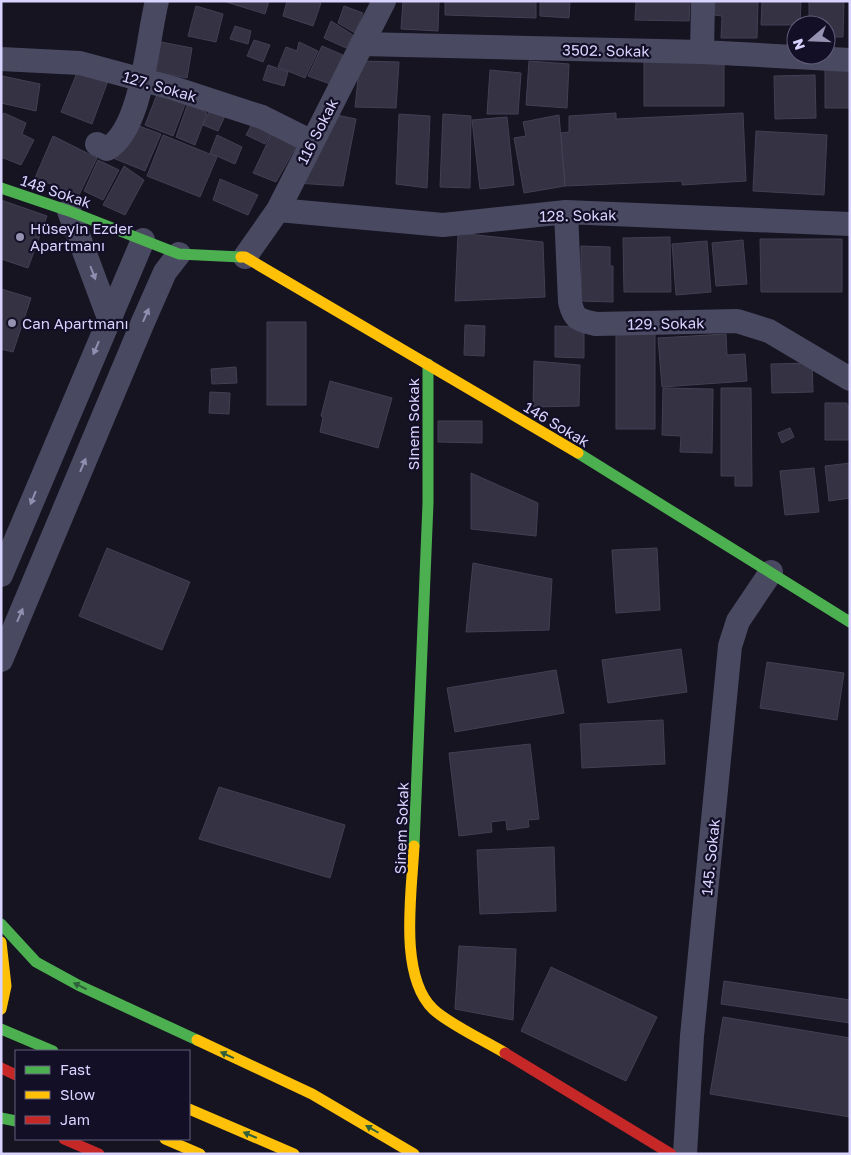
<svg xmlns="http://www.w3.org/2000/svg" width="851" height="1155" font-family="'Golos Text',sans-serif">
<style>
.building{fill:#343243;stroke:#433f54}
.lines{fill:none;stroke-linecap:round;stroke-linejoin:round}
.street{stroke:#4a4962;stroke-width:24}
.fast{stroke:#4caf50;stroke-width:11}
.slow{stroke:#ffc107;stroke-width:11}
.jam{stroke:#c62828;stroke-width:11}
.oneway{fill:#928eb0}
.oneway2{fill:#305f3b}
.poi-dot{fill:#9591b1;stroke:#130f26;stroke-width:2}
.labels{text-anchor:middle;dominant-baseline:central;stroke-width:4.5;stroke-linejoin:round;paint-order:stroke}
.street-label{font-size:15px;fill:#d9d4ff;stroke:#130f26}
.poi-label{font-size:15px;fill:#d9d4ff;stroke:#130f26;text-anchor:start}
</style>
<rect width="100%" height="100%" fill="#161421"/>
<!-- building -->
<path class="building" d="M223,1h46l-4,13z
M287,1l34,2 -8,23 -30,-10z
M403,1h36l-1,30 -37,-2z
M445,1h91v17l-91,-3z
M540,1h30l-1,17 -29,-2z
M636,1h54l-1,20 -54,-1z
M715,1h43l-1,37h-36l1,-22 -8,-1z
M762,1h39l-1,24h-39z
M809,1h35l-1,36h-17v-12h-17z
M196,6l27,8 -7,28 -28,-6z
M344,6l19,7 -8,20 -17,-10z
M331,21l22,14 -7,13 -22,-10z
M235,26l16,5 -3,13 -18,-5z
M254,40l16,5 -7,17 -16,-6z
M161,42l31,6 -5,30 -32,-6z
M299,42l19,9 -13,27 -27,-11 8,-20 11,4z
M322,46l21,9 -13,29 -22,-8z
M644,58h80v48h-80z
M360,61l39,1 -3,46 -41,-1z
M529,61l40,3 -2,44 -41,-3z
M825,63h25v45h-25z
M268,65l20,7 -4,14 -21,-6z
M79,68l30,10 -17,46 -31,-12z
M490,70l31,3 -3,41h-31z
M815,75l1,43 -41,1 -1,-43z
M2,76l38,8 -4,27 -35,-8z
M158,92l28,10 -13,34 -28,-11z
M188,103l19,10 -12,32 -19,-8z
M210,110l15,6 -7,15 -15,-6z
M4,113l22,10 -4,11 12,6 -13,25 -20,-8v-39z
M616,113v6l127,-6 3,68 -64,4v-4l-117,5 -4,-53 8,-1v-16z
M332,114l24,5 -13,67 -47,-3z
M399,114l31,2 -3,72 -31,-4z
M443,114l28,2 -1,72 -30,-1z
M559,115l6,71 -41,7 -10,-55 12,-2 -3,-14z
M507,117l7,68 -34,4 -8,-69z
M128,122l33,12 -16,37 -32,-13z
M252,124l19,9 -6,11 -19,-9z
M756,131l71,4 -3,60 -71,-4z
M272,133l25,12 -21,37 -23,-9z
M163,135l54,22 -17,40 -53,-21z
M217,135l25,12 -7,17 -25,-11z
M53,136l44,22 -18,37 -44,-17z
M98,160l21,10 -16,30 -19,-9z
M124,166l20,14 -19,35 -22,-10z
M220,179l38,16 -10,20 -35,-15z
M1,200l46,16 -19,52 -27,-9z
M458,233l85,9 2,55 -90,4z
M670,237l1,55h-47l-1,-54z
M760,239h82v53h-81z
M743,240l4,44 -31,2 -4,-43z
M707,241l4,51 -35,3 -4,-51z
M581,246l29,1v19h3v36l-32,-1z
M1,289l30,9 -18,54 -12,-3z
M267,322h39v83h-39z
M465,325l20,1 -1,30 -20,-1z
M555,326l29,1v31l-29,-1z
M616,334h39v95h-39z
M726,334l1,21 18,-1 2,27 -85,6 -4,-49z
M534,361l46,4 -1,41 -46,1z
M812,363l1,29 -41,1 -1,-29z
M236,367l1,16 -25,1 -1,-15z
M330,381l62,17 -14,50 -58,-16 3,-15 -2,-1z
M663,388l50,1 -1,64 -32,-1 1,-16 -19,-1z
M721,388h30l1,98h-17v-10h-14z
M210,392l20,1 -1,21 -20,-1z
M825,403h22v3h3v34h-25z
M438,421h44v22l-44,-1z
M790,428l4,9 -12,6 -4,-10z
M850,463v35l-21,3 -4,-35z
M814,468l5,44 -34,3 -5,-44z
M471,473l67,30 -2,33 -65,-7z
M107,548l83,34 -28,68 -83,-34z
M657,548l3,62 -44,3 -4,-63z
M473,563l79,16 -3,51 -83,2z
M681,649l6,43 -79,11 -6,-43z
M767,662l77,11 -7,47 -77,-12z
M556,670l8,43 -109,19 -8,-44z
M663,720l2,44 -83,4 -2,-44z
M530,744l9,75 -11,1 1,7 -22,3 -1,-10 -15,2 1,10 -33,4 -10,-83z
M219,787l126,38 -15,53 -131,-39z
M554,847l2,64 -76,3 -3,-64z
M459,946l57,3 -3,71 -58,-11z
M551,967l106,50 -31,64 -105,-50z
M724,981l126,19v23l-129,-19z
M723,1017l127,21v79l-140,-23z"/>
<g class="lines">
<!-- street -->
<path class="street" d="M362,44l340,8 148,8
M702,52l1,-51
M1,59l79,4 96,26 86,28 50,25
M97,144l10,5c36,-21 40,-110 50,-148
M278,210l165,15 123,-13 284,12
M69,211l40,107
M566,212l4,90c4,18 9,18 26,22l141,-3 32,10 81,48
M245,257l33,-47 106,-209
M1,575l142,-335
M1,660l142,-338 22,-50 14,-18
M685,1154l7,-118 38,-390 8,-25 33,-49"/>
<!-- fast -->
<path class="fast" d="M1,188l68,23 110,43 62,3
M578,453l272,169
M414,846l14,-343v-139
M1,924l35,38 42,23 119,55
M1,1029l52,22
M1,1118l15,3"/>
<!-- slow -->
<path class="slow" d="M241,257h4l333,196
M414,846c-2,45 -16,129 19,163 14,14 54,33 72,44
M1,942l5,44 -5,23
M197,1040l115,54 102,60
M189,1109l105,45
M165,1139l35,15"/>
<!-- jam -->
<path class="jam" d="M505,1053l166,101
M1,1068l15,7
M64,1139l35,15"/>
</g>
<!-- one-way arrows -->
<defs><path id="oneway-solid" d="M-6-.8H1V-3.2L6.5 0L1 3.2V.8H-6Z" transform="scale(1.25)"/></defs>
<g class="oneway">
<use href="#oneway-solid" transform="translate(93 273) rotate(69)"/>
<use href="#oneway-solid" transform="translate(146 315) rotate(-66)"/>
<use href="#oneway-solid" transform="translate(96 348) rotate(113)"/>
<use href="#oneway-solid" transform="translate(83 465) rotate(-67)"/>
<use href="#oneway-solid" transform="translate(33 498) rotate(112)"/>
<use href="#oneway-solid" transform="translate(20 615) rotate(-67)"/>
</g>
<g class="oneway2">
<use href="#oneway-solid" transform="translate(80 986) rotate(-154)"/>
<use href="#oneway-solid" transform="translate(227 1055) rotate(-155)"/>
<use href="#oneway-solid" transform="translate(372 1129) rotate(-150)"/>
<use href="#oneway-solid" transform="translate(250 1135) rotate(-157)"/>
</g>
<!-- markers -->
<g class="poi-dot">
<circle cx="20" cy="237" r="5"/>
<circle cx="12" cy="323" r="5"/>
</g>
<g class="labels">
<!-- street labels -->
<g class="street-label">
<text transform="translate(606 50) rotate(1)">3502. Sokak</text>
<text transform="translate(160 86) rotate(16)">127. Sokak</text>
<text transform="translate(317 131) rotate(-63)">116 Sokak</text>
<text transform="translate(56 191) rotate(19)">148 Sokak</text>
<text transform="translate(578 215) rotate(-1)">128. Sokak</text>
<text transform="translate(666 323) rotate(-1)">129. Sokak</text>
<text transform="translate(413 424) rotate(-90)">Sinem Sokak</text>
<text transform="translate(557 424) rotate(31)">146 Sokak</text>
<text transform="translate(401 828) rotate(-88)">Sinem Sokak</text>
<text transform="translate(710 857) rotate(-84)">145. Sokak</text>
</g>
<!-- poi labels -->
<g class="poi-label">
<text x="30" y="228">Hüseyin Ezder<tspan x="30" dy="17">Apartmanı</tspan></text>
<text x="22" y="323">Can Apartmanı</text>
</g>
</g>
<!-- border -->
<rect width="851" height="1155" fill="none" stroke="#d9d4ff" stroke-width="5"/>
<!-- legend -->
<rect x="15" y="1050" width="175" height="90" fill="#130f26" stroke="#625e7d"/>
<rect x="25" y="1066" width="25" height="8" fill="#4caf50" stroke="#625e7d"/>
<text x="60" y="1075" font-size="15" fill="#d9d4ff">Fast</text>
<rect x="25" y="1091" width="25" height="8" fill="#ffc107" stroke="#625e7d"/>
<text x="60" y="1100" font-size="15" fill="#d9d4ff">Slow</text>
<rect x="25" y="1116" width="25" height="8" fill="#c62828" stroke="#625e7d"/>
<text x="60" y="1125" font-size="15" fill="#d9d4ff">Jam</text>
<!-- north arrow -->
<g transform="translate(811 40) rotate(251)"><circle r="24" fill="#130f26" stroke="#625e7d"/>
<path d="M0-4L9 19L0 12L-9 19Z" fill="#9591b1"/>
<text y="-8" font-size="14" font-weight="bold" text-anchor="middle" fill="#d9d4ff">N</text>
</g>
</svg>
